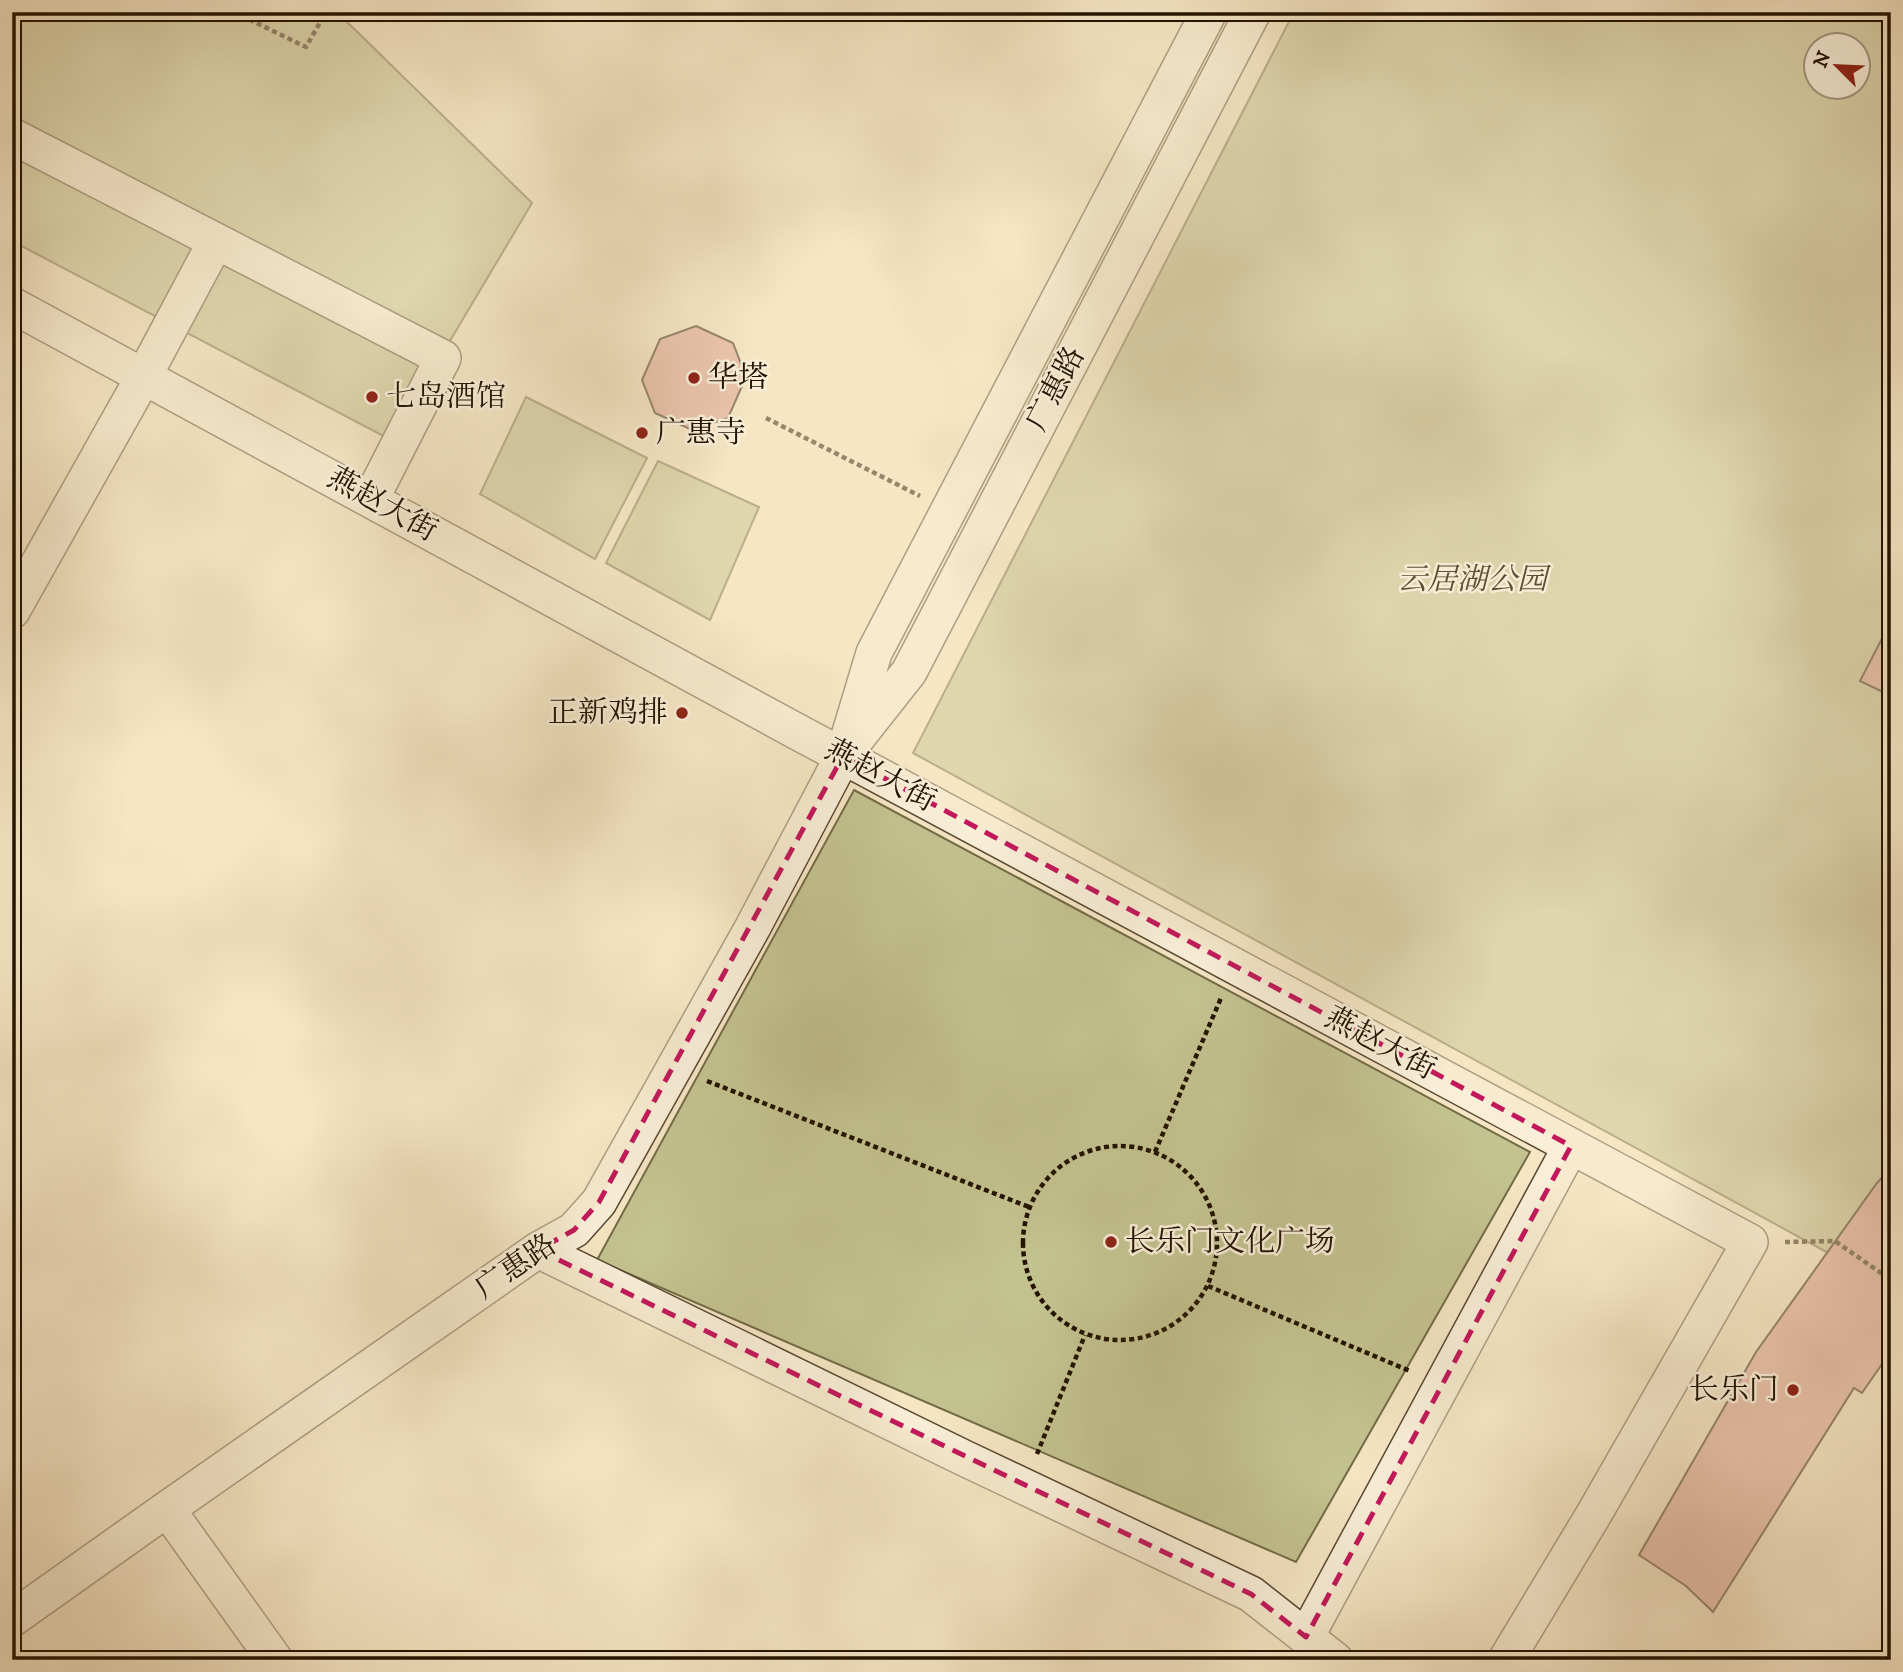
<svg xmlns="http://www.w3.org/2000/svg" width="1903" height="1672" font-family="'IM FELL DW Pica','Noto Serif SC',serif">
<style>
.green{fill:#c3c390;stroke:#736b48;stroke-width:2;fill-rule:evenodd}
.building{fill:#de9e91;stroke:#231300;stroke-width:2}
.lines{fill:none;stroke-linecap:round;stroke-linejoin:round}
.minor-casing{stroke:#584831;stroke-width:38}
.path{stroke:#231300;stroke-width:4.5;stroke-dasharray:5 3.5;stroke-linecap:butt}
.minor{stroke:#f9efd9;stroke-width:35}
.marked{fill:none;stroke:#c2185b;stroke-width:5;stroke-dasharray:14 9;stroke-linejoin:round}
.poi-dot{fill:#8f2418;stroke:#f9efd9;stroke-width:2.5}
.labels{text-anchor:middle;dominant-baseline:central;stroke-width:5;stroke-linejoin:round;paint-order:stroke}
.poi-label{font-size:30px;fill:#231300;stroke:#f9efd9;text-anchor:start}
.street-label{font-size:30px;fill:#231300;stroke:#f9efd9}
.park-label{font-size:30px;font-style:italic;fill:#5b5132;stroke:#f9efd9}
</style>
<rect width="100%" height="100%" fill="#f6e6c4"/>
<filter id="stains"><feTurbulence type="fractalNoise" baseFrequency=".00286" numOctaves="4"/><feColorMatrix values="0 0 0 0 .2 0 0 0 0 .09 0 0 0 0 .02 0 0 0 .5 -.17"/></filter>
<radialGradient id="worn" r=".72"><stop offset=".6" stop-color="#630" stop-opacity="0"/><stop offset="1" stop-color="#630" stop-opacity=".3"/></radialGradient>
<!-- green -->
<path class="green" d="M12,12h325l195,191 -141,237 -379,-199z
M1294,12h597v1186l-50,62 -928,-507zM1815,46h42v42h-42z
M526,397l121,61 -52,101 -115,-65z
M658,461l101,46 -49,113 -104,-57z
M854,790l676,362 -234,410 -699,-302z"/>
<!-- building -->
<path class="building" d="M696,326l37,17 13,34 -18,41 -36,12 -37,-17 -13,-33 18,-41z
M1890,623h1v73l-31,-15z
M1891,1168v183l-29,42 -8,-5 -141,224 -27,-26 -47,-31 117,-203 121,-169z
M1642,1651l7,9h-13z"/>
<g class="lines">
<!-- minor casing -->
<g class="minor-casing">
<path id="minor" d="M12,136l431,222 -72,141
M12,305l782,425 956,512 -156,272 -88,146
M12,611l132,-235 72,-135
M856,739l53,-67 344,-660
M538,1250l426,208 287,136 84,66
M167,1509l108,151
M12,1619l155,-110 371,-259 36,-20 25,-28 154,-275 90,-171 31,-103 335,-641
M1306,1637l265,-491"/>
</g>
<!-- path -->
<path class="path" d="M234,12l72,35 20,-35
M766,418l154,78
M707,1081l322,126
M1023 1243a97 97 0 1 1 194 0a97 97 0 1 1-194 0Z
M1155,1152l66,-154
M1785,1242l50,-1 56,39
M1208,1286l202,85
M1037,1454l48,-119"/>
<!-- minor -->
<use href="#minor" class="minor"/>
</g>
<!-- marked area -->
<path d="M0 0H1903V1672H0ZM843,756l728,390 -265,491 -55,-43 -713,-344 36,-20 25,-28z" fill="#f6e6c4" fill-opacity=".55" fill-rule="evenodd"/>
<path class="marked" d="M843,756l728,390 -265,491 -55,-43 -713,-344 36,-20 25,-28z"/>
<!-- markers -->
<g class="poi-dot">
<circle cx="694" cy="378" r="7"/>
<circle cx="372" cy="397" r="7"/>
<circle cx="642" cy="433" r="7"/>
<circle cx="682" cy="713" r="7"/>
<circle cx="1111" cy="1242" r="7"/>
<circle cx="1793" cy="1390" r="7"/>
</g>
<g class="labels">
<!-- poi labels -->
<g class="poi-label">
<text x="708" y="378">华塔</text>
<text x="386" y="397">七岛酒馆</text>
<text x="656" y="433">广惠寺</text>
<text x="668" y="713" text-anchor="end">正新鸡排</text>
<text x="1125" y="1242">长乐门文化广场</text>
<text x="1779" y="1390" text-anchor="end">长乐门</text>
</g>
<!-- street labels -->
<g class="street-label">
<text transform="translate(1056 389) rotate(-62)">广惠路</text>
<text transform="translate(382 505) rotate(29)">燕赵大街</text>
<text transform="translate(880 776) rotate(28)">燕赵大街</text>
<text transform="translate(1380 1044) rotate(28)">燕赵大街</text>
<text transform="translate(516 1267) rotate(-34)">广惠路</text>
</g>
<!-- park labels -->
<g class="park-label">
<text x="1472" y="580">云居湖公园</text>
</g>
</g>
<!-- margin -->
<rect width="1903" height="1672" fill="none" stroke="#f6e6c4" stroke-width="42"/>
<rect x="14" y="14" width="1875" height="1644" fill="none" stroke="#231300" stroke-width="3.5"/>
<rect x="21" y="21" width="1861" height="1630" fill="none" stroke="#231300" stroke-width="2"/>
<!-- north arrow -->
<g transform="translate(1837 66) rotate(294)"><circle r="33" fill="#f9efd9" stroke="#a39782" stroke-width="2"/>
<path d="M0-5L12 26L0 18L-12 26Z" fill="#8f2418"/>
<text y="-10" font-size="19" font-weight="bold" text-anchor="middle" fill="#231300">N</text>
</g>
<rect width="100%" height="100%" filter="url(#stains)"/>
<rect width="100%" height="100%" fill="url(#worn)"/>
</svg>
